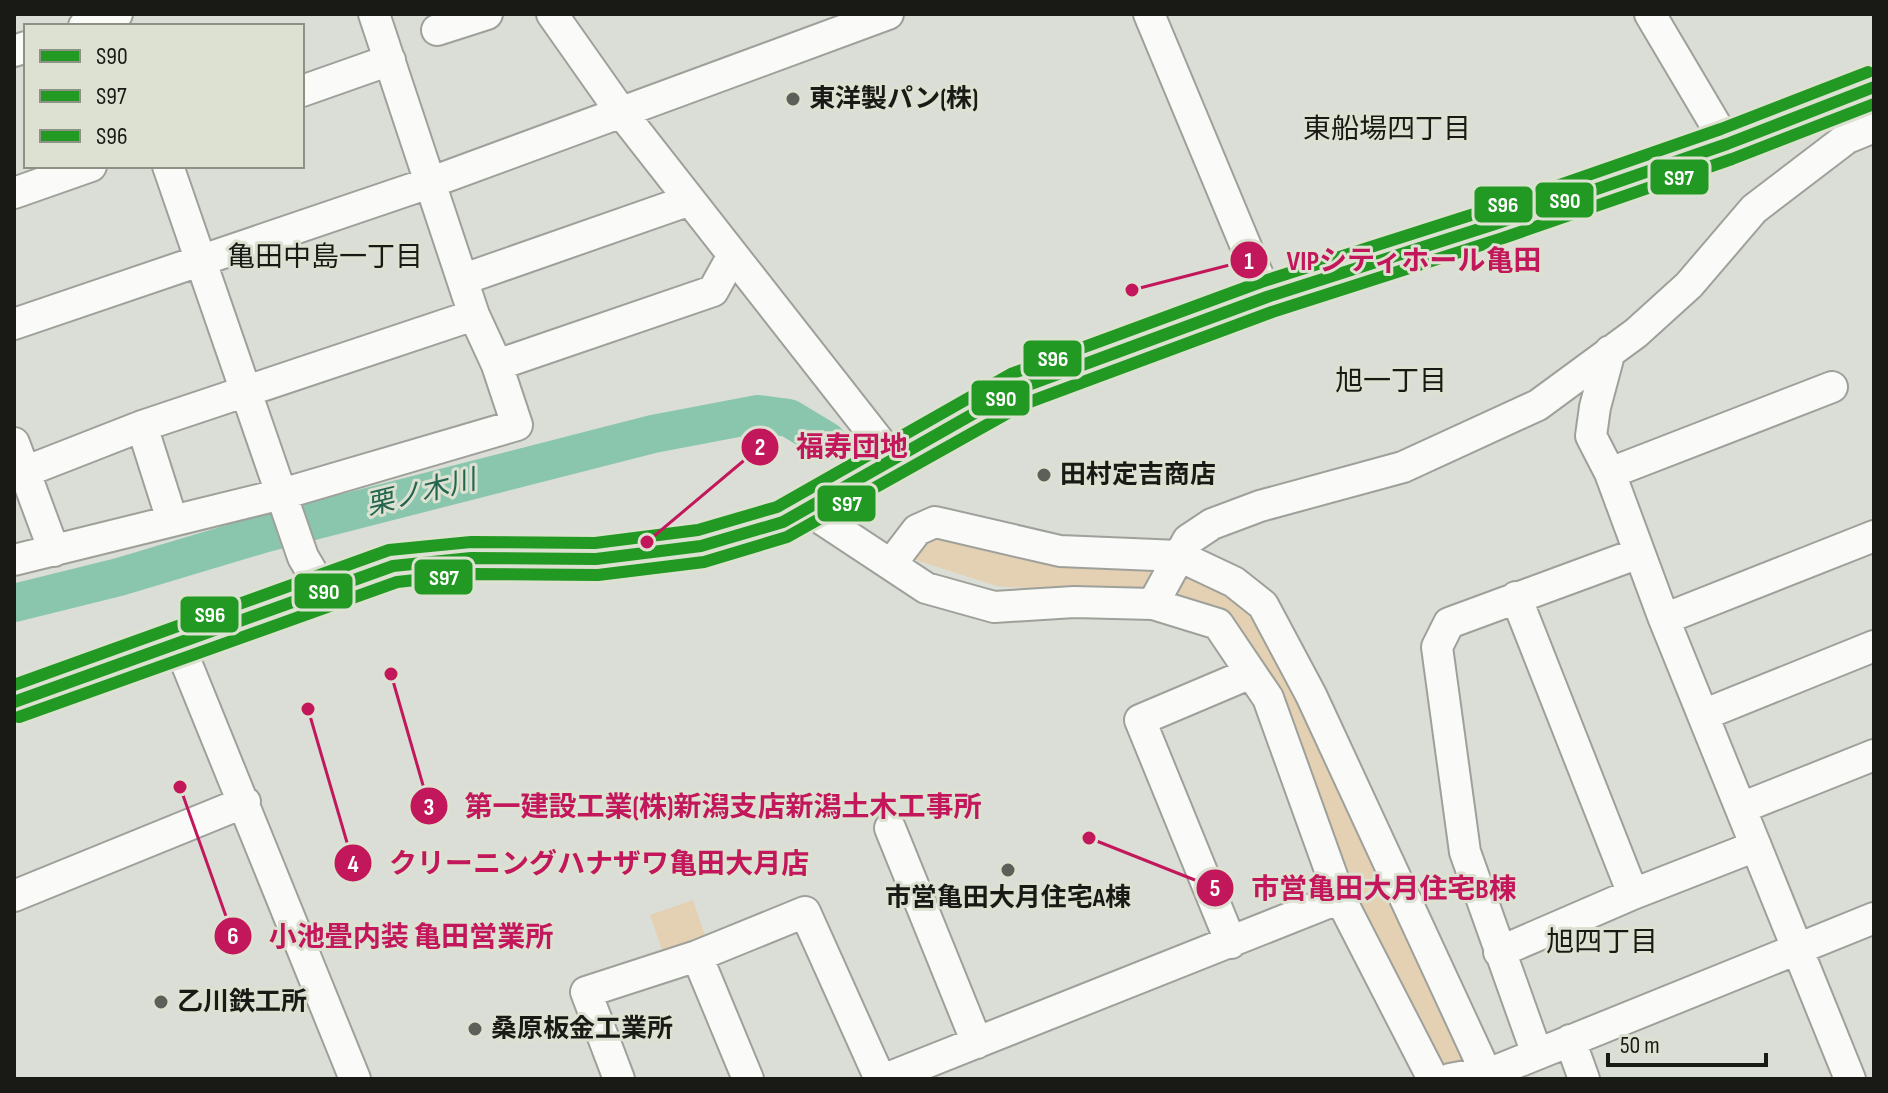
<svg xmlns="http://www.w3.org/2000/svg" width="1888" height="1093" font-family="'Sofia Sans Condensed','Noto Sans JP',sans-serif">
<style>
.green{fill:#e4d0b2}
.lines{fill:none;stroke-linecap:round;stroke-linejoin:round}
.river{stroke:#89c6ad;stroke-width:38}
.minor-casing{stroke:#9ea09a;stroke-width:34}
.major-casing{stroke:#8b9a89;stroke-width:44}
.minor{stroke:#fafaf9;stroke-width:30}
.major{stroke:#d9e2d9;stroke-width:40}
.bus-1-casing{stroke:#dce1d2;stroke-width:18}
.bus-2-casing{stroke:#dce1d2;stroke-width:18}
.bus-3-casing{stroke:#dce1d2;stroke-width:18}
.bus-1{stroke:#292;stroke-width:12}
.bus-2{stroke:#292;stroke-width:12}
.bus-3{stroke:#292;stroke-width:12}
.poi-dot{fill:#5d5f59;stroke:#dce1d2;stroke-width:3}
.labels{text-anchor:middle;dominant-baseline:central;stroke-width:6;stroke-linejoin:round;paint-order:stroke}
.poi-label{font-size:26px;font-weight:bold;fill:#191a15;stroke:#dce1d2;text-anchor:start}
.neighbourhood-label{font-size:28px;fill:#191a15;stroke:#dce1d2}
.water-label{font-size:28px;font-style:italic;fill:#24654f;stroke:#dce1d2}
.leader{fill:none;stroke:#c2185b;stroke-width:3}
.callout-dot{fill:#c2185b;stroke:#dce1d2;stroke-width:3}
.mark-label{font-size:24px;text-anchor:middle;font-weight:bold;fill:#fff}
.callout-label{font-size:28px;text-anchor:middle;font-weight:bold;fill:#c2185b;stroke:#dce1d2;stroke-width:6;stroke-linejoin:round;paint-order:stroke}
.line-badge{stroke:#dce1d2;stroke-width:3}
.badge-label{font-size:22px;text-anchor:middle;font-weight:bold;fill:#fff}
</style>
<rect width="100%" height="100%" fill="#dbded6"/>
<!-- green -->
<path class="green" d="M942,529l246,39 72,41 200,448 19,22h-63l-195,-462 -80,-21 -144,-10 -88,-28 11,-21z
M693,900l14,42 -43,14 -14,-41z"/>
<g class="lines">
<!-- river -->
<path class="river" d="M14,603l105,-26 147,-44 387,-99 105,-20 31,4 38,23"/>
<!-- minor casing -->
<g class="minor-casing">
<path id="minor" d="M552,14l69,98 272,347
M1149,14l118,283
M1650,14l77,130
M84,26l33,-12
M437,30l50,-16
M14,51l12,-4
M302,91l88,-31
M168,166l135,391 19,32
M14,193l77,-27
M464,279l226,-79
M14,324l415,-141 459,-169
M1610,351l-15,56 -4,29 19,37 54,146 186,460
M497,365l216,-74 20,-36
M142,426l30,94
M14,443l40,108
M1610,473l222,-86
M14,476l128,-50 332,-111
M808,510l118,78 68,19 80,-5 79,2 65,20 50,74 72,200 93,181
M14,560l268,-66 235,-69 -20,-60 -23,-50 -100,-301
M891,564l26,-34 18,-8 125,29 119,5 55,26 29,23 48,90 175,378
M1516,597l117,297
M1153,604l35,-64 24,-16 48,-18 143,-39 135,-62 98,-72 53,-48 65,-76 93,-71 27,-11
M1664,619l210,-83
M179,645l176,434
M1703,715l171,-69
M1741,808l133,-53
M890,828l87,215
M14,896l231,-94
M1231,943l-91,-223 111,-47
M1499,952l134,-58 123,-48
M697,956l51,123
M1570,1040l14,39
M1537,1054l-72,-202 -28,-205 12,-24 190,-70
M619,1079l-33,-87 111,-36 108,-44 75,167
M885,1079l455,-181
M1450,1079l48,-9 376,-152"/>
</g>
<!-- major casing -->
<g class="major-casing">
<path id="major" d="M14,702l379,-136 78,-8 125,1 105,-13 82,-24 234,-133 250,-92 231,-74 229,-79 147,-57"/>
</g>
<!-- minor -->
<use href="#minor" class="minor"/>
<!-- major -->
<use href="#major" class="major"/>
<!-- bus-1 casing -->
<g class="bus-1-casing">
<path id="bus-1" d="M14,702l379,-136 78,-8 125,1 105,-13 82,-24 234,-133 250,-92 231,-74 229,-79 147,-57"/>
</g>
<!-- bus-2 casing -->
<g class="bus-2-casing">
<path id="bus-2" d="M19,717l378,-135 75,-8 126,1 106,-13 83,-25 237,-133 248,-92 231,-74 229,-79 142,-55"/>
</g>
<!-- bus-3 casing -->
<g class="bus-3-casing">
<path id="bus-3" d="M14,685l375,-135 82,-8 124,1 103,-13 79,-23 234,-133 250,-92 232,-74 228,-79 147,-57"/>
</g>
<!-- bus-1 -->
<use href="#bus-1" class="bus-1"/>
<!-- bus-2 -->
<use href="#bus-2" class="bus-2"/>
<!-- bus-3 -->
<use href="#bus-3" class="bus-3"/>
</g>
<!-- markers -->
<g class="poi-dot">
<circle cx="793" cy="99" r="8"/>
<circle cx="1044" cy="475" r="8"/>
<circle cx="1008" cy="870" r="8"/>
<circle cx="161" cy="1002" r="8"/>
<circle cx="475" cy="1029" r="8"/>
</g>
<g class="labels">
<!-- poi labels -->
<g class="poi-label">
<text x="809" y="99">東洋製パン(株)</text>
<text x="1060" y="475">田村定吉商店</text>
<text x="1008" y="898" text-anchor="middle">市営亀田大月住宅A棟</text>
<text x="177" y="1002">乙川鉄工所</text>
<text x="491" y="1029">桑原板金工業所</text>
</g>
<!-- neighbourhood labels -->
<g class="neighbourhood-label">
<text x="1387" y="129">東船場四丁目</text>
<text x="325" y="257">亀田中島一丁目</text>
<text x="1391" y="381">旭一丁目</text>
<text x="1602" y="942">旭四丁目</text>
</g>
<!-- water labels -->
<g class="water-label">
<text transform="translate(421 493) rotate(-14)">栗ノ木川</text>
</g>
</g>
<!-- callouts -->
<path class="leader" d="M1132 290L1249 260M647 542L760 447M391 674L429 806M308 709L353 863M1089 838L1215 888M180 787L233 936"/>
<g class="callout-dot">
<circle cx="1132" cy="290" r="8"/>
<circle cx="647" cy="542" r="8"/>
<circle cx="391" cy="674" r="8"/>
<circle cx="308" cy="709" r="8"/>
<circle cx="1089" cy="838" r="8"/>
<circle cx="180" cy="787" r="8"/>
<circle cx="1249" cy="260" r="20"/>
<circle cx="760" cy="447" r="20"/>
<circle cx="429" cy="806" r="20"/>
<circle cx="353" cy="863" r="20"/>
<circle cx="1215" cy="888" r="20"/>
<circle cx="233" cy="936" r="20"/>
</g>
<g class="mark-label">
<text x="1249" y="269">1</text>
<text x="760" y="455">2</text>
<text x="429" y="815">3</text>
<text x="353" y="872">4</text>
<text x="1215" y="896">5</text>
<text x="233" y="944">6</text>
</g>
<g class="callout-label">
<text x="1414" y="270">VIPシティホール亀田</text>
<text x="852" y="456">福寿団地</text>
<text x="723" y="816">第一建設工業(株)新潟支店新潟土木工事所</text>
<text x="599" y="873">クリーニングハナザワ亀田大月店</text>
<text x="1384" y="898">市営亀田大月住宅B棟</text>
<text x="411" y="946">小池畳内装 亀田営業所</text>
</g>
<g class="line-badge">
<rect x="1649" y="158" width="61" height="38" rx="8" fill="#292"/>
<rect x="1534" y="181" width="61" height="38" rx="8" fill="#292"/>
<rect x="1473" y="185" width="61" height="39" rx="8" fill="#292"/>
<rect x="1022" y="339" width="61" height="39" rx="8" fill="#292"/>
<rect x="970" y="379" width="61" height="38" rx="8" fill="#292"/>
<rect x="816" y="484" width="61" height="39" rx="8" fill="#292"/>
<rect x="413" y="558" width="61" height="38" rx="8" fill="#292"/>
<rect x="293" y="572" width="61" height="38" rx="8" fill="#292"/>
<rect x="179" y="595" width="61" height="39" rx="8" fill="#292"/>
</g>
<g class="badge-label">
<text x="1679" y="185">S97</text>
<text x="1565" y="208">S90</text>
<text x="1503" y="212">S96</text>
<text x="1053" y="366">S96</text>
<text x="1001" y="406">S90</text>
<text x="847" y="511">S97</text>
<text x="444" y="585">S97</text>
<text x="324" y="599">S90</text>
<text x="210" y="622">S96</text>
</g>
<!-- border -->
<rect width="1888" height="1093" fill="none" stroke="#191a15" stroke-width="32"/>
<!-- legend -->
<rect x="24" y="24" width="280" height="144" fill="#dce1d2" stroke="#8e9186" stroke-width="2"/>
<rect x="40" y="50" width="40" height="12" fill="#229922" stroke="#8e9186" stroke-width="2"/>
<text x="96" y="64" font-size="24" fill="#191a15">S90</text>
<rect x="40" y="90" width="40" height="12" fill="#229922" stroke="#8e9186" stroke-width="2"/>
<text x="96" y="104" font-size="24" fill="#191a15">S97</text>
<rect x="40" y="130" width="40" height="12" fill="#229922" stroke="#8e9186" stroke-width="2"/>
<text x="96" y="144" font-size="24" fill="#191a15">S96</text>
<!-- scale -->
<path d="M1608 1053v12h158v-12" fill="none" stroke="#191a15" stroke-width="4"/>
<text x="1620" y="1053" font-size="24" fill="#191a15" stroke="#dce1d2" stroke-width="6" paint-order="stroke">50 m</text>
</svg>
